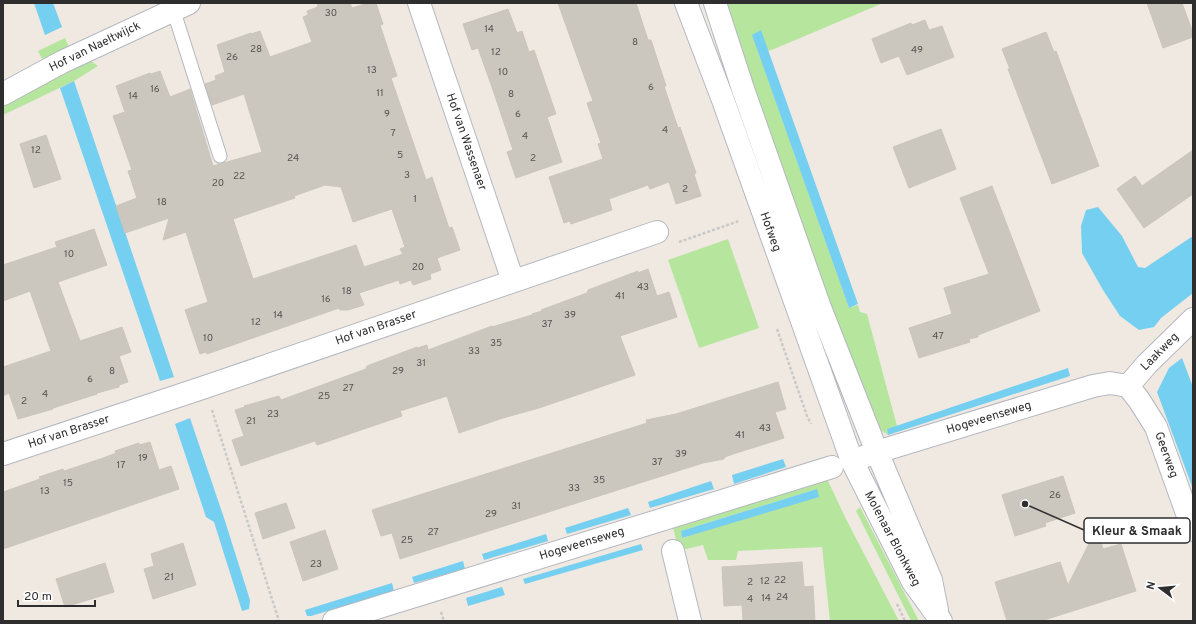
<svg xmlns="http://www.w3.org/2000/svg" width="1196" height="624" font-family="Overpass,sans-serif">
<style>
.green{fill:#b6e59e;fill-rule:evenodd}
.water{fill:#75cff0}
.building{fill:#cbc7bf;stroke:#cbc5ba;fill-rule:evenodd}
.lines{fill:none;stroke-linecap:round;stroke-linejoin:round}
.service-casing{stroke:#b4b7c1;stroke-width:15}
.minor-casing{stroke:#b4b7c1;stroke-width:24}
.secondary-casing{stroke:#b4b7c1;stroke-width:24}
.path{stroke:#c9c9c9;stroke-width:2.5;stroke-dasharray:3 2;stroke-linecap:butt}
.service{stroke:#fff;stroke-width:13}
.minor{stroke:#fff;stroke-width:22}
.secondary{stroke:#fff;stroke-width:22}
.labels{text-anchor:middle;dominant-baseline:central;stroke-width:4;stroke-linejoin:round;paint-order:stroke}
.number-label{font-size:10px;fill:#555452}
.street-label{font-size:12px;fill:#2e2e2e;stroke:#fff}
.leader{fill:none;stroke:#2e2e2e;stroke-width:1.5}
.callout-dot{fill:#2e2e2e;stroke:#fff;stroke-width:1.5}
.callout{fill:#fff;stroke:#2e2e2e;stroke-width:1.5}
.callout-label{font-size:13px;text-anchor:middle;font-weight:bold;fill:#2e2e2e}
</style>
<rect width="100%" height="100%" fill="#efe9e1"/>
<!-- green -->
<path class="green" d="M721,3h162l-109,46 -20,6 5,-1 90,254 9,-3 2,7 7,2 30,112 -10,3 1,6 -10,-7 -42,-105z
M65,38l4,9 -27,12 -4,-8z
M91,61l7,5 -24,15 -71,34v-11z
M728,239l31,89 -60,20 -31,-88z
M819,478l9,3 18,38 53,102h-69l-8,-74 -84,4 -2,9h-28l-5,-15 -21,5 -4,-3 -6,-23zM817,489l-134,49h-1l-1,-7z
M860,507l59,114h-8l-55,-110z"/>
<!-- water -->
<path class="water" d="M34,3h19l9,24 -17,8z
M761,30l97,274 -9,4 -97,-273z
M74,81l100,296 -14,4 -100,-293z
M1098,207l24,29 16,31 7,1 48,-32v57l-32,25 -7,9 -15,3 -19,-14 -17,-26 -21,-37 -1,-27 5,-16z
M1182,358l11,29v102l-36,-97 12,-24z
M1068,368l2,8 -182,59 -1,-6z
M190,418l35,103 25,79 -1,9 -7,2 -28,-89 -8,-5 -31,-93z
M783,459l3,8 -52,17 -2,-9z
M711,481l3,8 -64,19 -2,-6z
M817,489l2,8 -137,41 -1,-7z
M628,508l3,7 -64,19 -2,-6z
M546,534l2,7 -64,19 -2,-6z
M641,544l2,6 -118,34 -2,-5z
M463,561l2,8 -51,14 -2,-6z
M392,583l2,8 -83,25h-4l-2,-6z
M502,587l3,8 -37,11 -2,-8z"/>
<!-- building -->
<path class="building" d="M317,3h33l2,5 16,-5h8l7,21 -3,1 17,51 -6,2 35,102 6,-3 17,51 3,-1 8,23 -23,8 4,12 -11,4 1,5 -18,6 -2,-5 -11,4 -1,-4 -40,13 5,12 -16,5h-8l-1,-2 -132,46 -1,-2 -6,2 -15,-44 23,-8 -22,-70 -23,8 6,-22 -44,15 -9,-27 21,-8 -9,-27 4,-1 -19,-54 12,-4 -9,-26 34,-13 1,1 9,-3 10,26 20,-8 23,77 49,-14 -18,-58 -32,11 -7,-21 11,-4 -1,-4 10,-4 -8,-27 34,-12v1l9,-3 10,26 42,-15 -9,-25 5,-2 -1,-4 11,-4zM325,185l16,2 12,35 39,-13 13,38 -5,2 3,5 -39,13 -8,-22 -103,34 -20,-60 62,-21 -1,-2z
M558,3h78l12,37h3l15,46h-2l14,42 2,-1 16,46 -2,1 7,22 -25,8 -7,-22 -19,7 -2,-4 -39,14 3,11 -41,14 -1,-3 -6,2 -15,-46 54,-18 -5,-15 3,-1 -14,-40 6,-2z
M1147,3h35l11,30v4l-30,11z
M508,9l9,24 5,-2 7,21 5,-2 22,64 -9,3 15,45 -46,16 -9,-26 6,-2 -20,-60 -15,-42 -6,2 -9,-26z
M925,20l4,10 13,-4 12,31 -47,18 -8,-19 -18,7 -9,-24 39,-16 1,2z
M1046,32l8,20 2,-1 43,115 -47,18 -44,-115h2l-8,-20z
M941,129l15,40 -47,19 -16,-41z
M46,135l15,44 -27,9 -14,-44z
M1193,150v44l-49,34 -27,-39 18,-13 7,10z
M992,186l48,125 -62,24v2l-9,2 1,3 -51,16 -10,-30 43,-14 -8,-26 45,-14 -29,-76z
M94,229l13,36 -49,17 22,59 42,-14 9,25 -12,4 9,26 -9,3v2l-22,6v1l-44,14v1l-35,10 -9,-26 -6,3v-29l48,-16 -21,-60 -27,10v-36l54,-18 -2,-5z
M648,269l9,27 12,-4 8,25 -57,19 15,39 -96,33 -36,10 -44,15 -12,-37 -47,15 2,5 -85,29 -2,-4 -74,25 -9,-26 12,-4 -9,-26 10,-3 -1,-1 35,-10 2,4 85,-31 1,-3 50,-19v1l10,-3 1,5 64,-24v1l40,-12v-1l10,-3 -1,-1 46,-17 1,-3 50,-19v2z
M778,382l8,27 -11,3 9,26 -3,1 -48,15 -8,3 -1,2 -21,4 -303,96 -8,-26 -11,3 -9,-26 275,-87 -1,-3 30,-6z
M150,442l9,28 12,-4 8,23 -176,60v-57l37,-13 -1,-2 24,-8 1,2 42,-14 10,-4 -1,-2 24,-8v2z
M1063,476l12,37 -30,10 1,3 -31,10 -13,-41z
M286,503l9,25 -32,11 -8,-26z
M1097,528l6,21 18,-5 15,47 -95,30h-34l-12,-39 65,-20 8,23z
M325,530l13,39 -35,12 -13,-39z
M183,543l13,42 -43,14 -9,-30 10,-3 -3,-12z
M802,562l2,25 9,-1 2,35h-72l-1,-16 -18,1 -2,-39z
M105,563l9,29 -49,15 -9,-28z"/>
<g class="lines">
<!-- service casing -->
<g class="service-casing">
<path id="service" d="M173,9l47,147"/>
</g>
<!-- minor casing -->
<g class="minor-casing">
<path id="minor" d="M419,3l94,278
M3,94l59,-32 127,-59
M1128,386l11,14 17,27 37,103
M1128,386l19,-22 46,-45
M3,454l202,-67 452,-155
M852,461l25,-9 216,-66 17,-3 18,3
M673,551l17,70
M334,621l498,-154"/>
</g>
<!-- secondary casing -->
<g class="secondary-casing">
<path id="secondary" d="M686,3l37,97 129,361 61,121 24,33 4,6
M715,3l28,86 76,216 58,147 54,128 6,30"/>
</g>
<!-- path -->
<path class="path" d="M679,242l60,-21
M777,329l30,87 4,8
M212,410l67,211
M897,604l8,17
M441,612l3,9"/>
<!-- service -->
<use href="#service" class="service"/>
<!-- minor -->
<use href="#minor" class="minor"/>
<!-- secondary -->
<use href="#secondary" class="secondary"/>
</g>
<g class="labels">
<!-- number labels -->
<g class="number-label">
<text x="331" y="13">30</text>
<text x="489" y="29">14</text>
<text x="635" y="42">8</text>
<text x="256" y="49">28</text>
<text x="917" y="50">49</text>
<text x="496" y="52">12</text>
<text x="232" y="57">26</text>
<text x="372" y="70">13</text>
<text x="503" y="72">10</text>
<text x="651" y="87">6</text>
<text x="155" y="89">16</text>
<text x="380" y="93">11</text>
<text x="511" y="94">8</text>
<text x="133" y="96">14</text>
<text x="387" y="114">9</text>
<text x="518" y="114">6</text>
<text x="665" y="130">4</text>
<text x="393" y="133">7</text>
<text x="525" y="136">4</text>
<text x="36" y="150">12</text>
<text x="400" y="155">5</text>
<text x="293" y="158">24</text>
<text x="533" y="158">2</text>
<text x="407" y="175">3</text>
<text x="239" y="176">22</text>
<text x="218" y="183">20</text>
<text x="685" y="189">2</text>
<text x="415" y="199">1</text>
<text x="162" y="202">18</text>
<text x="69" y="254">10</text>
<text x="418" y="267">20</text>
<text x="643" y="287">43</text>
<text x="347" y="291">18</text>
<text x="620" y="296">41</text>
<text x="326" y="299">16</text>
<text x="278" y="315">14</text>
<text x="570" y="315">39</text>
<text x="256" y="322">12</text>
<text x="547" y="324">37</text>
<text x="938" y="336">47</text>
<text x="208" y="338">10</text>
<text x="496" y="343">35</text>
<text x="474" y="351">33</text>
<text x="421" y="363">31</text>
<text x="112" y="371">8</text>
<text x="398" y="371">29</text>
<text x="90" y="379">6</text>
<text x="348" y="388">27</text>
<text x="45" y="394">4</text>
<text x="324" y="396">25</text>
<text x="24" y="401">2</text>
<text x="273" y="414">23</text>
<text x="251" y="421">21</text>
<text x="765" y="428">43</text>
<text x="740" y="435">41</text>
<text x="681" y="454">39</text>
<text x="143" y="458">19</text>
<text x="657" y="462">37</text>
<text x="121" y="465">17</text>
<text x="599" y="480">35</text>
<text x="68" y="483">15</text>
<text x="574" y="488">33</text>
<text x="45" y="491">13</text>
<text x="1055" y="495">26</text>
<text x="516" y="506">31</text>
<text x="491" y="514">29</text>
<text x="433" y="532">27</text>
<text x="407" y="540">25</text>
<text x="316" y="564">23</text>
<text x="169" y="577">21</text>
<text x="780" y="580">22</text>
<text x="765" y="581">12</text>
<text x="750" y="582">2</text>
<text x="782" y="597">24</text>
<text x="766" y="598">14</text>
<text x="750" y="599">4</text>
</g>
<!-- street labels -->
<g class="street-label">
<text transform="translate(95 47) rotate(-26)">Hof van Naeltwijck</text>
<text transform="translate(466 142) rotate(71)">Hof van Wassenaer</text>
<text transform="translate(770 232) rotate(70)">Hofweg</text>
<text transform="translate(376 328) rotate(-19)">Hof van Brasser</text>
<text transform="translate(1160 352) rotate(-45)">Laakweg</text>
<text transform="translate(989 418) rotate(-17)">Hogeveenseweg</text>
<text transform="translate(69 432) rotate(-18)">Hof van Brasser</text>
<text transform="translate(1166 455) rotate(70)">Geerweg</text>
<text transform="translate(892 539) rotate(62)">Molenaar Blonkweg</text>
<text transform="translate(582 544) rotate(-17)">Hogeveenseweg</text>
</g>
</g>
<!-- callouts -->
<path class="leader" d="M1025 504L1084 530"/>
<circle class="callout-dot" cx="1025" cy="504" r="4"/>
<rect class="callout" x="1084" y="518" width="106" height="25" rx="4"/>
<g class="callout-label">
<text x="1137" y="535">Kleur &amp; Smaak</text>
</g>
<!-- border -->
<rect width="1196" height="624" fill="none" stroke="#2e2e2e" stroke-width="8"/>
<!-- north arrow -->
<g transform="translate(1160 588) rotate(286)" stroke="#ffffff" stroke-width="3" paint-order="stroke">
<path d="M0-3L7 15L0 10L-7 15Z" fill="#2e2e2e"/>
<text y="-6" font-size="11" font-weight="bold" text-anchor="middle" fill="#2e2e2e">N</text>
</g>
<!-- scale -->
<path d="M18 600v6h77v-6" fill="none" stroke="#2e2e2e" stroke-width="2"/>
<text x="24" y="600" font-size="12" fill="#2e2e2e" stroke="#ffffff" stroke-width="3" paint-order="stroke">20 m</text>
</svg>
